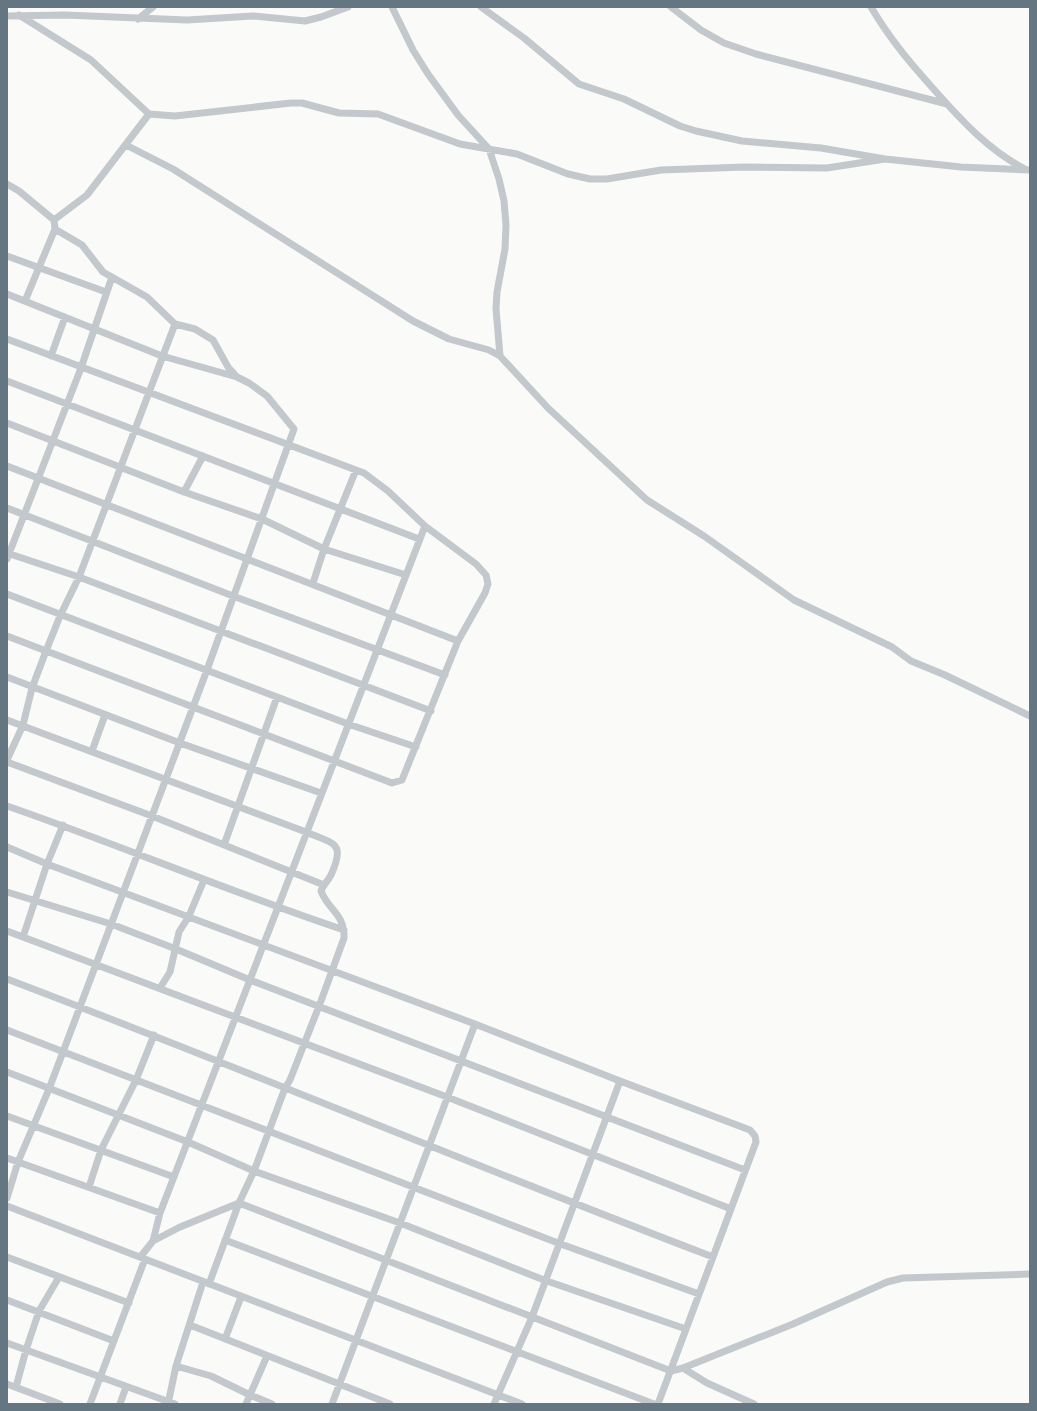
<svg xmlns="http://www.w3.org/2000/svg" width="1037" height="1411" font-family="'IBM Plex Sans',sans-serif">
<style>
.lines{fill:none;stroke-linecap:round;stroke-linejoin:round}
.minor{stroke:#c3c8cc;stroke-width:7}
</style>
<rect width="100%" height="100%" fill="#fafaf8"/>
<g class="lines">
<!-- minor -->
<path class="minor" d="M392,7l21,43 15,24 30,41 31,34 10,30 5,22 2,24 -1,24 -8,43 -1,17 4,47
M481,7l43,31 55,46 45,15 56,27 16,5 46,10 79,7 64,11 76,8 69,3
M671,7l30,23 23,13 32,11 191,50
M871,7c20,34 41,58 67,87 26,29 52,57 87,75
M19,15l72,45 58,54 26,2 116,-13h11l37,10 39,1 82,30 57,10 51,20 22,5h17l54,-9 83,-3 83,1 58,-9
M7,16l58,-1 122,5 66,-4 52,5 16,-4 27,-10
M138,19l15,-12
M126,145l47,24 240,152 36,18 40,11 11,6 48,52 99,92 57,36 90,64 98,47 19,14 34,14 85,41
M7,184l12,7 35,29 1,9 27,16 21,27 44,25 28,27 20,5 18,11 15,27 9,10 12,6 18,13 27,33 -87,241 -158,419 -31,73 -11,36
M54,220l33,-25 62,-81
M7,256l99,36
M7,294l155,62 75,21
M25,301l30,-72
M7,339l357,134 24,18 37,35 51,38 10,11 2,9 -3,9 -27,48 -56,139 -10,3 -385,-147
M51,356l14,-39
M7,381l412,158
M7,423l177,69 78,27 62,30 82,26
M7,466l451,175
M184,492l19,-36
M7,508l226,88 212,79
M7,553l72,24 352,134
M7,559l74,-191 31,-91
M313,583l11,-34 32,-79
M7,594l341,130 68,23
M7,677l173,66 141,50
M7,720l299,112c28,12 40,10 25,43 -3,6 -8,10 -10,16 7,19 24,23 23,47l-23,63 -31,79 -5,8 -31,83 -15,32 -59,24 -27,14
M92,751l13,-36
M7,760l16,-35 9,-37 14,-37 14,-35 19,-39 96,-253
M7,762l145,54 172,69
M7,806c113,39 223,86 337,124
M224,845l53,-148
M7,847l40,17 428,160 145,57 130,49 5,6 1,6 -98,262
M7,892l104,32 65,25 74,31 495,190
M7,931l440,166 284,112
M23,937l24,-73 16,-39
M7,979c237,90 470,188 706,278
M160,988l10,-16 9,-40 10,-16 15,-36
M7,1030l551,213 141,51
M7,1072l181,70 66,29 146,52 144,57 142,49
M7,1116l167,61
M7,1158l153,55
M89,1187l12,-37 35,-70 18,-45
M7,1206l515,198
M225,1240l429,164
M141,1256l12,-15 7,-28 265,-687
M7,1257l122,46
M209,1284l30,-81 432,168 12,-3 110,-44 94,-42 16,-4 127,-4
M7,1300l107,41
M190,1325l200,79
M225,1339l16,-42
M7,1343l168,61
M176,1366l35,10 39,19 22,9
M683,1368l24,15 47,21
M7,1384l53,20
M16,1387l10,-37 13,-39 20,-34
M90,1404l55,-145
M120,1404l6,-17
M168,1404l8,-38 27,-84
M246,1404l21,-48
M332,1404l143,-380
M494,1404l38,-87 88,-236"/>
</g>
<!-- border -->
<rect width="1037" height="1411" fill="none" stroke="#657683" stroke-width="16"/>
</svg>
